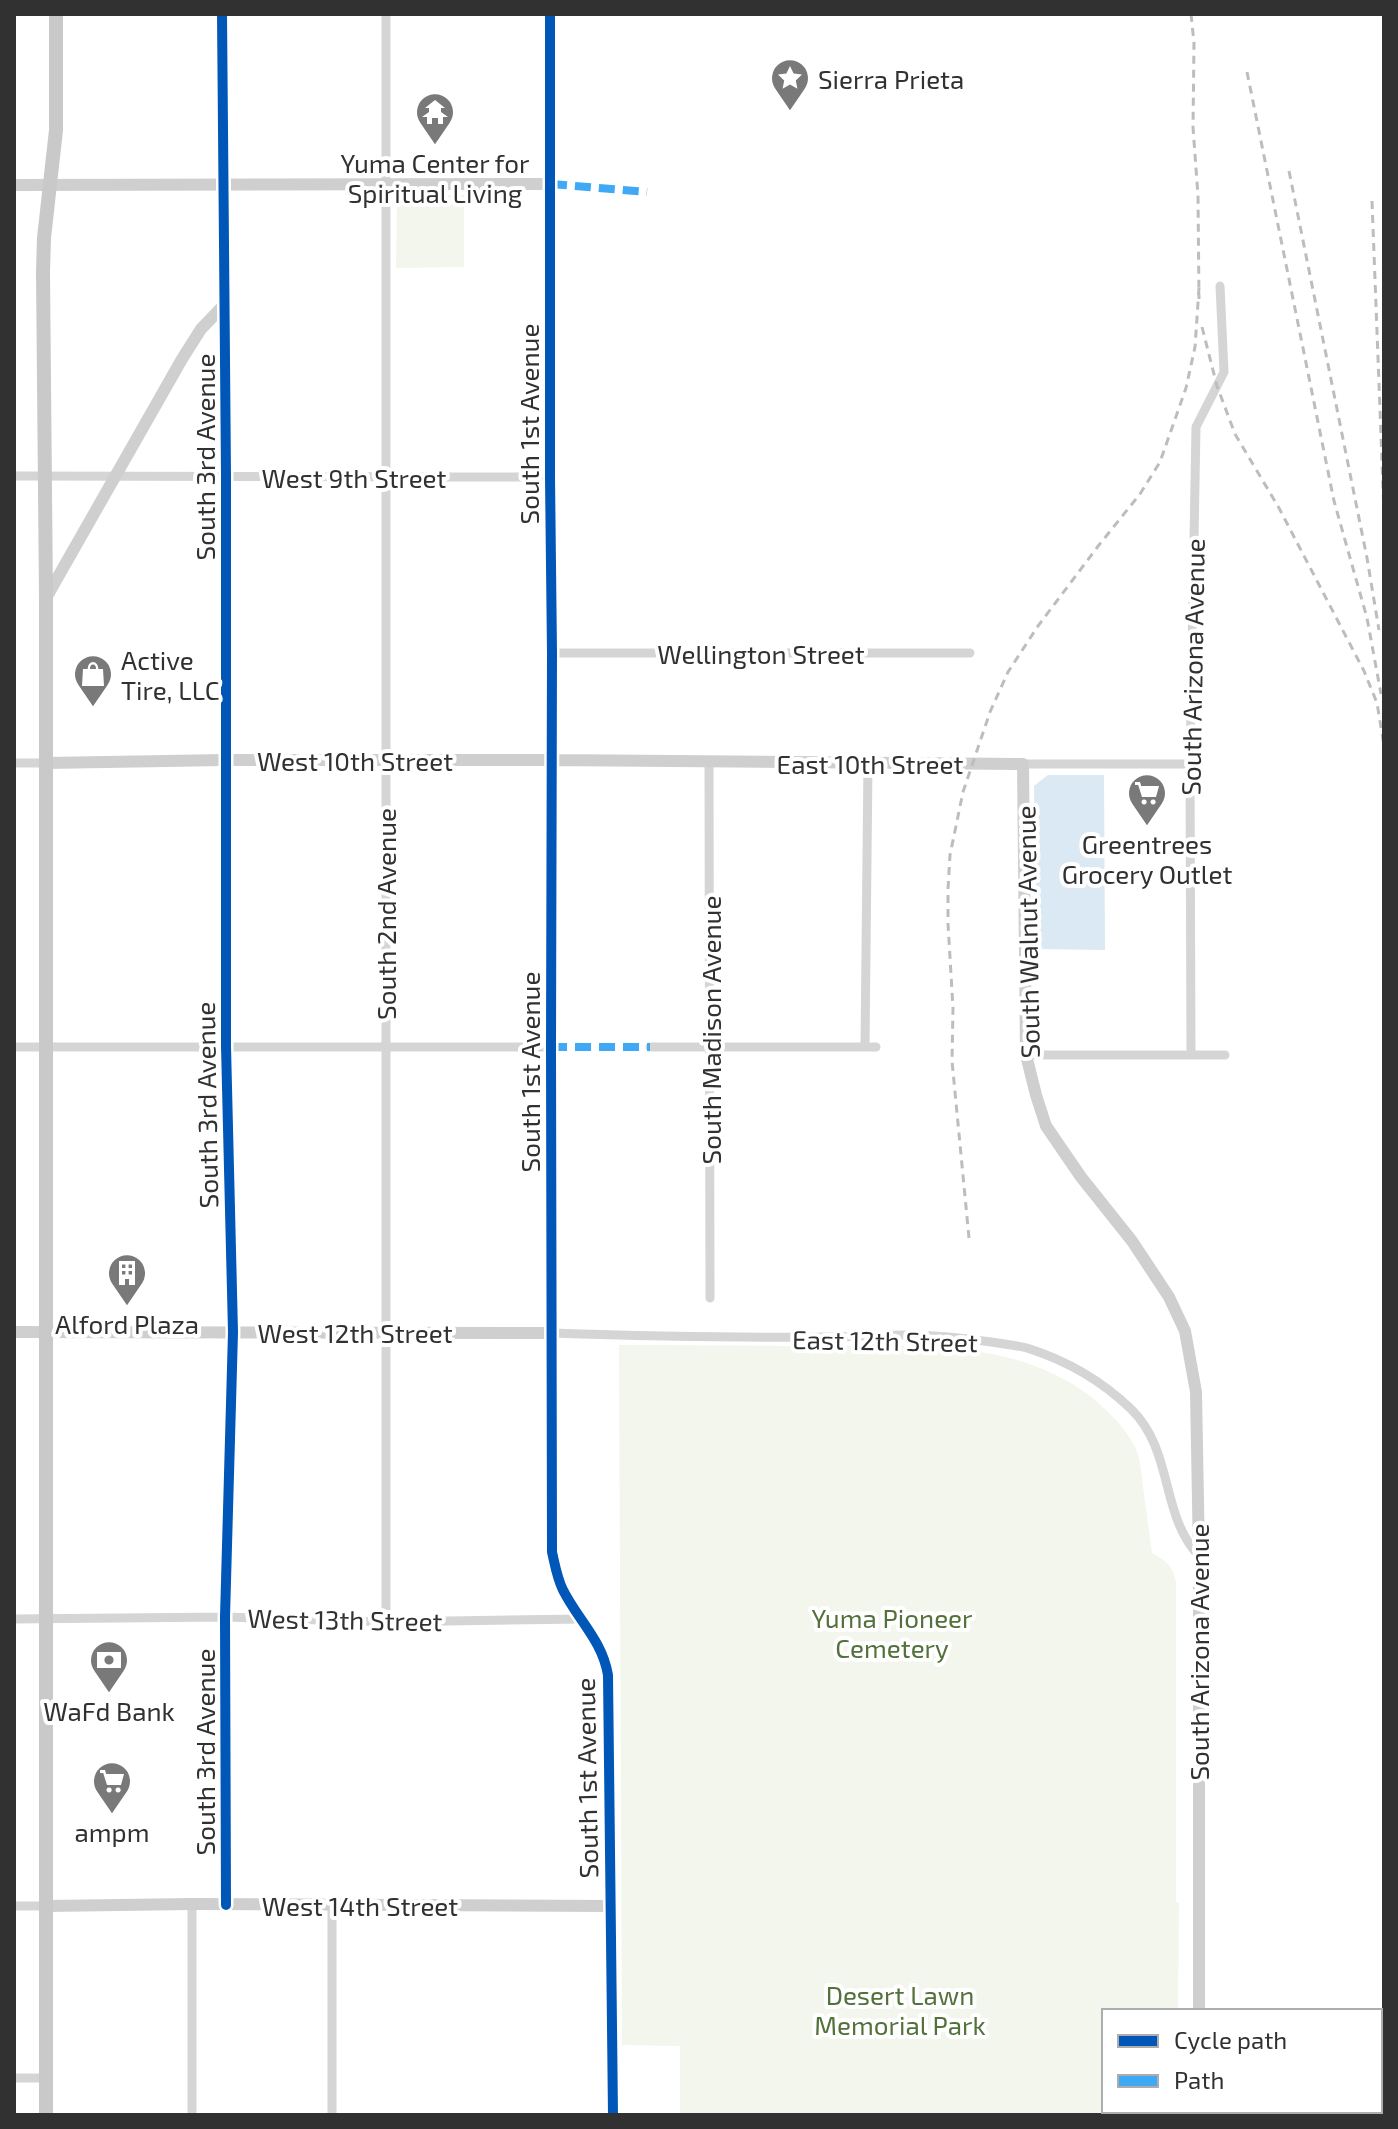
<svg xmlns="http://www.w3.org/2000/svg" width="1398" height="2129" font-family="'Exo 2',sans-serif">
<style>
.green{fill:#f2f6ed}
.water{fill:#dae9f4}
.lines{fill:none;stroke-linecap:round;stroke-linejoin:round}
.street{stroke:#d5d5d5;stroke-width:9}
.secondary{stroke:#cfcfcf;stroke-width:12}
.primary{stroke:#c9c9c9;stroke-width:14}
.rail{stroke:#bdbdbd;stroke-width:3;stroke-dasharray:8 6;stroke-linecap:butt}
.quiet{stroke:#3fa9f5;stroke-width:8;stroke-dasharray:16 8;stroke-linecap:butt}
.cycleway-casing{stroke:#fff;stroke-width:15}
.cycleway{stroke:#0057b8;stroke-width:10}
.labels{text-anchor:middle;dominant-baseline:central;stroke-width:8;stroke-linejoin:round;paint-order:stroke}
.poi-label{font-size:26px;fill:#313131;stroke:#fff}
.street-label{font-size:26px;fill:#313131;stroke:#fff}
.park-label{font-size:26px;fill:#53713a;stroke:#fff}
</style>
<rect width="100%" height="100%" fill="#fff"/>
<!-- green -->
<path class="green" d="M400,195h64v72l-68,1 1,-69z
M619,1345c65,0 130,1 195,1 93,1 197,-10 276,50 16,13 34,30 44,49 7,13 7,28 9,42 3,22 6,44 9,66 14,8 21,13 24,29v320l3,1 -1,108h-74v100h72v4h-496v-69l-58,-1z"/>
<!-- water -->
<path class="water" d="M1048,775h56l1,175 -68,-1 -3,-163z"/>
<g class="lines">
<!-- street -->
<path class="street" d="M386,14v1608
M225,304l1,742 7,286 -8,285 1,288
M14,476l536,1
M552,653h418
M709,762l1,536
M14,763h32
M1023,764h167
M14,1047h537
M650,1047h226
M865,1047l3,-285
M1026,1055h199
M1191,1055l-1,-291 6,-337 28,-55 -4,-86
M552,1333c92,3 183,5 275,4 26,0 52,-2 79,-2 28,0 57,3 85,7 12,2 24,3 36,6 38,12 75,33 104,61 43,42 29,106 68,147
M14,1619l211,-2 161,5 195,-3
M332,1905v210
M14,1906h33
M14,2078h32
M192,2115v-211"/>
<!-- secondary -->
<path class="secondary" d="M550,14v463l2,176 -1,394 1,505c3,13 5,26 11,38 15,30 39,50 45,85l5,440
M14,185l537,-1
M46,598l136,-239 19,-30 24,-25 -3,-290
M46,763l179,-3h326l472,4 3,291 10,40 10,31 35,51 51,64 37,56 16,34 11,61 3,164v455
M14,1332l538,1
M47,1906l145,-2 418,2
M1198,2115v-4"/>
<!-- primary -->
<path class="primary" d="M46,2115v-1517l-3,-326 1,-34 12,-108v-116"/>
<!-- rail -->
<path class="rail" d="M1191,14l3,29 -1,84 5,69 1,103
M1247,72l87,429 33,117 14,76
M1289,171l78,387 12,72
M1372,201l12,313
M1202,327l15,59 18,48 44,74 85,163 13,32 7,43
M969,1238l-17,-177 1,-53 -5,-84v-35l2,-34 13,-63 27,-80 18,-40 30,-46 61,-81 41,-51 20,-32 26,-74 9,-41 4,-59"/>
<!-- quiet -->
<path class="quiet" d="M551,184l96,8
M551,1047h99"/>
<!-- cycleway casing -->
<g class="cycleway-casing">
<path id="cycleway" d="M222,14l4,462v570l7,286 -8,285 1,288
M550,14v463l2,176 -1,394 1,505c3,13 5,26 11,38 15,30 39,50 45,85l5,440"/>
</g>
<!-- cycleway -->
<use href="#cycleway" class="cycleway"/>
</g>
<!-- icons -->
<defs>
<g id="sight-pin" transform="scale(2)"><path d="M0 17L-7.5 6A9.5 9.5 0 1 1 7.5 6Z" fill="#797979" stroke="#fff"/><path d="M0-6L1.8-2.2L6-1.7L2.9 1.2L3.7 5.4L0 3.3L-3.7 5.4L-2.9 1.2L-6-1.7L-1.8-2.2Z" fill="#fff"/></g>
<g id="temple-pin" transform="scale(2)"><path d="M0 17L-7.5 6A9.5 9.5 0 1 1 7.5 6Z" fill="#797979" stroke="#fff"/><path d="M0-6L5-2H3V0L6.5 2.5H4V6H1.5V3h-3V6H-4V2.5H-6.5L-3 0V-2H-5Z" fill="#fff"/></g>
<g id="shop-pin" transform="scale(2)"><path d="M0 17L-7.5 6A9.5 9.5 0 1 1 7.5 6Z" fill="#797979" stroke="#fff"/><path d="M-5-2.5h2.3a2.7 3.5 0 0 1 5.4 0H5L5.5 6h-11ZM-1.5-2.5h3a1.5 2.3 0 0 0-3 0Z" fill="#fff"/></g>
<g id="supermarket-pin" transform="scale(2)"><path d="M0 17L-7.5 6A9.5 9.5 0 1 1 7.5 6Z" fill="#797979" stroke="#fff"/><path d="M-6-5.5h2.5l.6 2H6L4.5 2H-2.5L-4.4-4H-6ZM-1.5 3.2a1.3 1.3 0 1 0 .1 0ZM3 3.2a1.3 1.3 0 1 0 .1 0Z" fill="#fff"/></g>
<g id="building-pin" transform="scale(2)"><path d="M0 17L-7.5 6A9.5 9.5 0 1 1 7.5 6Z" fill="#797979" stroke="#fff"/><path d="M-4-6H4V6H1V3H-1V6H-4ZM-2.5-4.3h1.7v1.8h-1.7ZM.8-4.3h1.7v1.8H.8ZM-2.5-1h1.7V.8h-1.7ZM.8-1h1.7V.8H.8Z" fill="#fff"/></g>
<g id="bank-pin" transform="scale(2)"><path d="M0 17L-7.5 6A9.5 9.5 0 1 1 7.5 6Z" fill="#797979" stroke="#fff"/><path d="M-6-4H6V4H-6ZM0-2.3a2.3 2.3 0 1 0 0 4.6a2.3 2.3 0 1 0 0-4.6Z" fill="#fff"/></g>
</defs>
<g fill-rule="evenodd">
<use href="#sight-pin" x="790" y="78"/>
<use href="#temple-pin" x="435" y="112"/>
<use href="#shop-pin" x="93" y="674"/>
<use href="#supermarket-pin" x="1147" y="793"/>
<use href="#building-pin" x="127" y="1273"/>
<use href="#bank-pin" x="109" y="1660"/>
<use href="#supermarket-pin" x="112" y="1781"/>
</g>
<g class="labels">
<!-- poi labels -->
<g class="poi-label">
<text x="818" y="78" text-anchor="start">Sierra Prieta</text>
<text x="435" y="162">Yuma Center for<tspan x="435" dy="30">Spiritual Living</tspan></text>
<text x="121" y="659" text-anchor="start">Active<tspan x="121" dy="30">Tire, LLC</tspan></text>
<text x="1147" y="843">Greentrees<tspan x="1147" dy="30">Grocery Outlet</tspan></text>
<text x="127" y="1323">Alford Plaza</text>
<text x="109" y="1710">WaFd Bank</text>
<text x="112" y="1831">ampm</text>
</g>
<!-- street labels -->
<g class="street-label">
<text transform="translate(528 424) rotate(-90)">South 1st Avenue</text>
<text transform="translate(204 457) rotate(-90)">South 3rd Avenue</text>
<text x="354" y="477">West 9th Street</text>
<text x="761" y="653">Wellington Street</text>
<text transform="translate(1192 667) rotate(-89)">South Arizona Avenue</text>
<text x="355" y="760">West 10th Street</text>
<text x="870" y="763">East 10th Street</text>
<text transform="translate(385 914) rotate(-90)">South 2nd Avenue</text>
<text transform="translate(1027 932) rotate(-91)">South Walnut Avenue</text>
<text transform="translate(710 1030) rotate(-90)">South Madison Avenue</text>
<text transform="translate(529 1072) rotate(-90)">South 1st Avenue</text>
<text transform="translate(206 1105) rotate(-91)">South 3rd Avenue</text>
<text x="355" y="1332">West 12th Street</text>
<text transform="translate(885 1340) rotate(1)">East 12th Street</text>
<text transform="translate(345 1619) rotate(1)">West 13th Street</text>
<text transform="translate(1198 1652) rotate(-90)">South Arizona Avenue</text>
<text transform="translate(204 1752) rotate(-90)">South 3rd Avenue</text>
<text transform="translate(586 1778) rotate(-91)">South 1st Avenue</text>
<text x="360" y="1905">West 14th Street</text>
</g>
<!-- park labels -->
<g class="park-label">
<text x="892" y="1617">Yuma Pioneer<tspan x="892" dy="30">Cemetery</tspan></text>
<text x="900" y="1994">Desert Lawn<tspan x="900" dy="30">Memorial Park</tspan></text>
</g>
</g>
<!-- border -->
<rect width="1398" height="2129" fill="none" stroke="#313131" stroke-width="32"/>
<!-- legend -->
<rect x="1102" y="2009" width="280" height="104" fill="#ffffff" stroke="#adadad" stroke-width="2"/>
<rect x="1118" y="2035" width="40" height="12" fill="#0057b8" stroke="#adadad" stroke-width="2"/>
<text x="1174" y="2049" font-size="24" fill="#313131">Cycle path</text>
<rect x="1118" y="2075" width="40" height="12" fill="#3fa9f5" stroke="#adadad" stroke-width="2"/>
<text x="1174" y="2089" font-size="24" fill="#313131">Path</text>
</svg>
